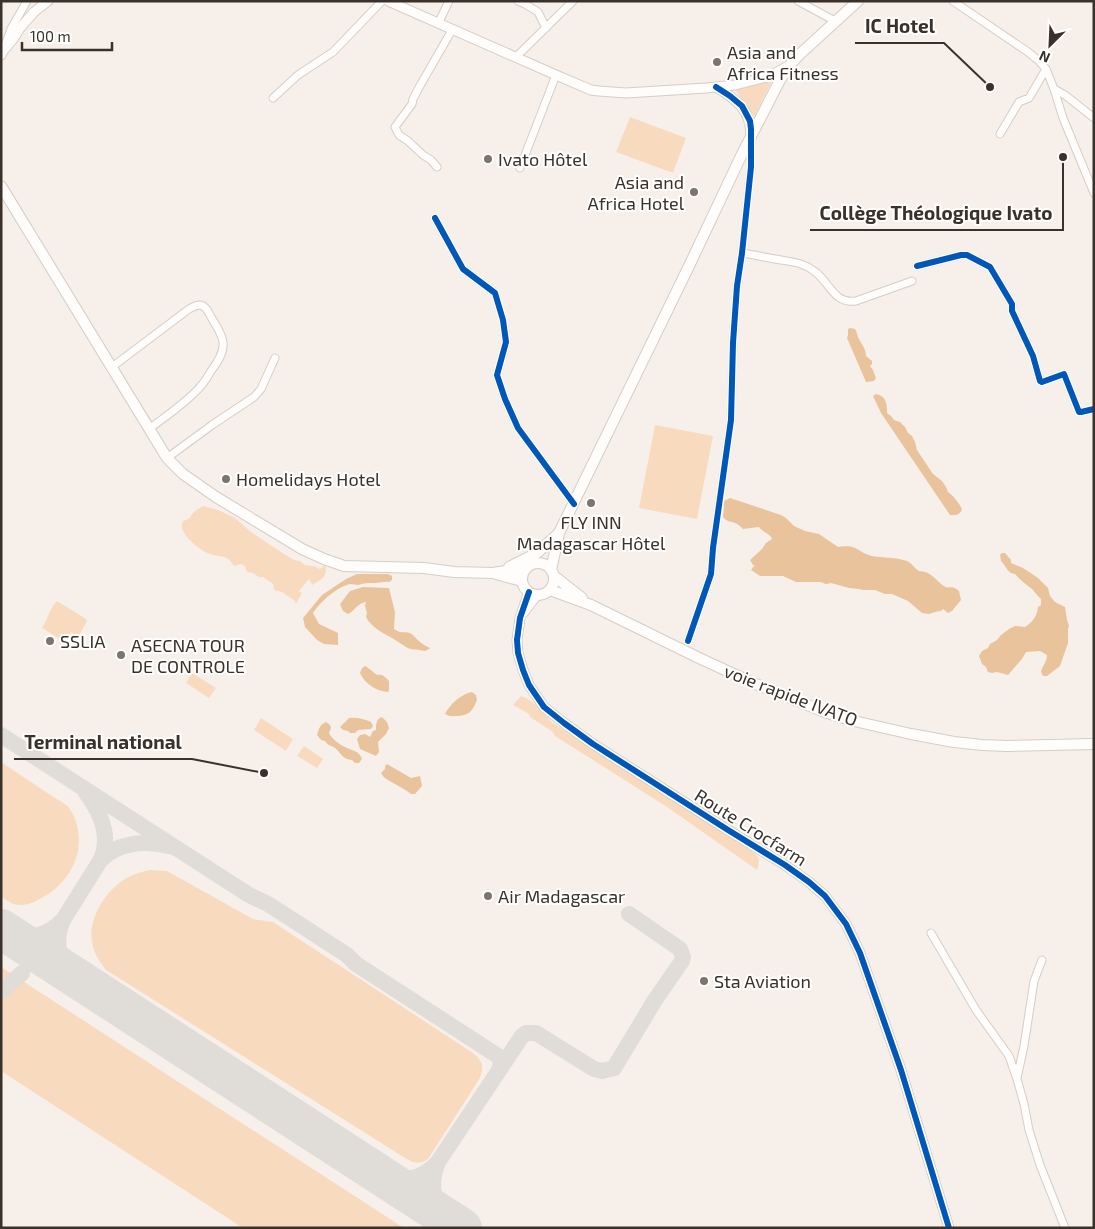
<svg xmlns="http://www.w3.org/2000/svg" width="1095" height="1229" font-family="'Exo 2',sans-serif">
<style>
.green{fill:#f8dbbf}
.forest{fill:#e9c39c}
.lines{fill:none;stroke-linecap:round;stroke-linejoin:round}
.taxiway{stroke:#e0dcd8;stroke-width:16}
.runway{stroke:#e0dcd8;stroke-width:40}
.minor-casing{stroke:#d5cdc6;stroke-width:9}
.tertiary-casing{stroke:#d5cdc6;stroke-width:11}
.secondary-casing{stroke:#d5cdc6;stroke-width:12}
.minor{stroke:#fefdfc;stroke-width:7}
.tertiary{stroke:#fefdfc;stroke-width:9}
.secondary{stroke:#fefdfc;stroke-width:10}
.cycleway-casing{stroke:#fff;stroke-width:9}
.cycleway{stroke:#0057b8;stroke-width:6}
.poi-dot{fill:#7c746d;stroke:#fff;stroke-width:2}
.labels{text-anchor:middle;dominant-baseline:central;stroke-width:4;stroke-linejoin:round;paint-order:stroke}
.poi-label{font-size:18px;fill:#39312a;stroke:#fff;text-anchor:start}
.street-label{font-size:18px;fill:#39312a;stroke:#fff}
.leader{fill:none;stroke:#39312a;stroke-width:2}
.callout-dot{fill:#39312a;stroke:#fff;stroke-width:2}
.callout-label{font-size:19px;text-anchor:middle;font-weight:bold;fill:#39312a;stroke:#fff;stroke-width:4;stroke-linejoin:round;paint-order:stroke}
</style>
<rect width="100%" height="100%" fill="#f7f0ea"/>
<!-- green -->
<path class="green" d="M772,81l-18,36 -19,-27z
M630,117l56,21 -13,35 -57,-21z
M655,425l58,11 -16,83 -58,-11z
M203,506l15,4 17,8 16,14 30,20 13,8 6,1 5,4 9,1 6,3 3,-2 2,-4c3,14 -2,16 -13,22l-3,-6 -10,12 3,2 -6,11 -1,-3 -13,-9 -8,-2 -1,-6 -10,-7h-4l-6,-4 -6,-1 -2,-6 -4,-2 -7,2c-7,-12 -12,-8 -24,-12 -8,-2 -31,-20 -28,-30 1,-5 2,-2 6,-5 2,-1 3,-4 5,-6 3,-3 7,-5 10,-7z
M57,601l29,18 1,2 -7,13 -3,2 -6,-4 -6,10 -23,-14c6,-9 7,-19 15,-27z
M192,673l24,15 -7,10 -23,-15z
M521,696c14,4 22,18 32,27l199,128c8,6 8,10 5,19l-90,-63 -112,-71 -2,-4 -23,-15 -1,-3 -16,-9z
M261,718l32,21 -7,12 -32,-21z
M304,746l19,13 -6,9 -20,-12z
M1,762c17,11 34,23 51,34 6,4 15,8 18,13 21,35 3,73 -30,90 -8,4 -17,8 -26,5 -4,-1 -9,-5 -13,-7z
M150,870l17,1 86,48 20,3 200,131c10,8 11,13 7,25l-52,81c-9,6 -14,4 -23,-1l-299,-188c-4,-6 -10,-13 -12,-20 -11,-29 14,-66 41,-76 5,-2 10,-3 15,-4z
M1,967l403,261h-161l-242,-157z"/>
<!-- forest -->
<path class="forest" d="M850,328l5,1c2,3 2,5 3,8 3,7 8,11 8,19l6,5v3l-2,2 3,4 3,8 -2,3 -8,1 -19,-44 1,-3v-6z
M876,394c10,2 11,9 11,19l4,3 3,4 6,2 5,5 3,6 4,3 3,6 2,8 16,24 9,7 4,6 2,5c4,2 13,13 14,18 -3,5 -7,6 -12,5l-69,-102 -8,-17z
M730,498l51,17 5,3 8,8 11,5 14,3 19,13c21,-3 18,5 34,9 12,2 23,1 35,5 5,2 7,7 12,10 12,0 16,9 25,15 5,4 7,-2 15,5l2,9 -9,11 -4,2 -5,-4 -2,2 -6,1 -6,2 -7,-1 -14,-12 -16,-7h-7l-10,-4h-12l-4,-1 -10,-1 -18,-5 -5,1 -6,-2h-24l-13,-6h-23l-9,-6 4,-5h-2l-3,-5 12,-11 4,-6 6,-4c-2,-6 -10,-7 -13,-12l-16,2c-2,-2 -5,-5 -8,-6 -5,-2 -8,-1 -12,-6l1,-10 -1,-3 1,-3z
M1002,553h3l6,7v3l12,5 15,10 10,10 2,8 5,6 10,5 2,13 2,6 -1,3v14l-8,23 -13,10h-4l-2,-4c1,-6 6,-10 6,-17l-7,-4 -14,1 -4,7 -14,16 -11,-3 -5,1 -4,-1 -2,-5 -4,-3 -3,-8 3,-5 6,-3 2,-4 7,-4 4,-5 8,-6 6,-3 10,1c8,-5 12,-11 13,-20l3,-2v-6c-4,-3 -6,-7 -9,-10 -6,-5 -12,-9 -17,-15 -8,-1 -8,-7 -14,-13l-1,-6z
M357,574h31l4,2v4l-3,2c-6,-1 -9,1 -15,1 -6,0 -10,0 -16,2 -2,0 -5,-1 -8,-1 -13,3 -30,18 -37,29l6,11 19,9v12l-14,-1 -7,-4 -12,-13 -2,-9 19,-23 24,-16z
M363,587l26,1 6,24 -1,17c7,5 9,2 16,4 4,2 6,6 9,8 3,3 7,5 11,7 -5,4 -5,3 -11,2 -3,-1 -5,0 -8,-1 -5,-1 -9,-5 -14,-8 -11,-7 -25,-12 -31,-24l1,-4 -2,-7 1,-4c-9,1 -11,9 -18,12l-5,-3 -3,-7 10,-13z
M365,666l2,1 10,8c6,-1 8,2 12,6v9l-1,2c-12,-1 -23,-8 -28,-19l2,-5z
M472,692l4,3 1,5c-4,10 -7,15 -19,16 -5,0 -8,1 -13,-2 5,-10 16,-20 27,-22z
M382,717l5,5 2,6 -3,6 -8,8 1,10 -3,4 -16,-7 -3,-10 3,-4 5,-1 5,3 3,-6 3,-1c0,-6 0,-11 6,-13z
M349,718c8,-1 15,1 22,4l2,4 -2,3 -13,1 -3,3h-5l-2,-2 -5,-1 -3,-3z
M326,722l4,3 1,3 -2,5c3,6 10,11 16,14 7,4 14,3 17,12l-3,4h-4l-3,-3c-10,-1 -10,-6 -17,-12 -4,-3 -7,-2 -10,-7l-4,-1 -4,-5c2,-7 3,-10 9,-13z
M387,764l24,14 9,-2 2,10 -7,8h-4c-5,-5 -27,-15 -28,-18 -1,-1 -1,-2 -2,-3l4,-4v-3z"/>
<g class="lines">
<!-- taxiway -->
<path class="taxiway" d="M1,735l248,160 19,9 79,51 9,9 142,92 3,5 -1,6
M100,861c17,-19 46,-21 69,-15
M63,920c-10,24 -4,41 14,58
M9,933c23,7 37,3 54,-13l37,-59c12,-24 1,-48 -14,-68
M1,992l21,-19
M376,1172c23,11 44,10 62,-10
M450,1220c-18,-16 -21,-36 -12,-58l84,-126 4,-3h10l58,36 8,2 12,-3 41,-68 27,-39 1,-4 -3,-8 -51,-35"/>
<!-- runway -->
<path class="runway" d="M1,929l461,299"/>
<!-- minor casing -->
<g class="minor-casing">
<path id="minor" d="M518,1l7,3 13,8 8,16
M798,1l37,20
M953,1l75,51 11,9 7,8 8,20 9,29 31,75
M438,24l11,-23
M4,48l7,-19 16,-28
M516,57l57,-56
M1054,89l11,6 29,23
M273,98l25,-23 35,-23 49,-51
M1000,134l19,-32 10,-4 17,-29
M437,167l-6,-7 -8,-5 -15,-14 -9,-6 -4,-8 17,-23 1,-5 8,-15 31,-54
M520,168l36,-93
M435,218l28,51 32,24 8,27 3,22 -9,33 8,24 13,29 56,76
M742,253c13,2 26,5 39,7 12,2 23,3 33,11 16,11 19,33 42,30l56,-20
M917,266l44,-11h6l23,12 22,37v7l21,45 7,25 2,1 22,-8 15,38h2l13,-3
M112,367l77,-58c11,-6 15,-6 21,6 4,8 13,19 13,28 1,10 -6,20 -12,28 -3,5 -6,11 -11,16 -14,16 -34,29 -51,42
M167,458l45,-33 42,-28 7,-8 14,-31
M688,641l23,-67 2,-26 18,-128 2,-77 4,-57 5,-33 9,-86v-27
M931,933l45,77 33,46 8,23 7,25 5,26 11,35 25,63
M1017,1078l7,-32 10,-65 8,-21"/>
</g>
<!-- tertiary casing -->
<g class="tertiary-casing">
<path id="tertiary" d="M388,1l168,74 35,15 8,1 27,2 80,-5 29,-3 35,-9 20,-11
M1,55l2,-4 10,-12 7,-11 14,-16 14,-11
M716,87c20,12 35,23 35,49
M529,592l-9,26 -3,22 1,13 5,17 6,15 15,22 20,16 29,21 135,86 57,35 24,17 16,14 21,28 14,29 41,117 48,158
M524,612l13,-17"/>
</g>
<!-- secondary casing -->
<g class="secondary-casing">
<path id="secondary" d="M1,186l166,272 16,16 33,23 86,52 22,10 20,7 80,2 30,4 39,1 33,-5
M522 579a16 16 0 1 1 32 0a16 16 0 1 1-32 0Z
M509,567l28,-14 22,-20
M551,570l8,-37 130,-267 53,-112 38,-74 10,-15 10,-11 58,-53
M496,574l26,7
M554,576l28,22
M550,590l41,15 108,53 52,24 76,31 27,8 57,13 43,8 28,3 25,1 87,-2"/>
</g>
<!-- minor -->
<use href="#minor" class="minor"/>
<!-- tertiary -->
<use href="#tertiary" class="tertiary"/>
<!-- secondary -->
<use href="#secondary" class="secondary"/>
<!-- cycleway casing -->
<g class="cycleway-casing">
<path id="cycleway" d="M435,218l28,51 32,24 8,27 3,22 -9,33 8,24 13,29 56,76
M917,266l44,-11h6l23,12 22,37v7l21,45 7,25 2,1 22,-8 15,38h2l13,-3
M529,592l-9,26 -3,22 1,13 5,17 6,15 15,22 20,16 29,21 135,86 57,35 24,17 16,14 21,28 14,29 41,117 48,158
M688,641l23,-67 2,-26 18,-128 2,-77 4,-57 5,-33 9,-86v-38l-1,-8 -8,-15 -12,-10 -14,-9"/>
</g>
<!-- cycleway -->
<use href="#cycleway" class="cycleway"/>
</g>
<!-- markers -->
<g class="poi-dot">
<circle cx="717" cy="62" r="5"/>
<circle cx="488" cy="159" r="5"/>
<circle cx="694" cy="192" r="5"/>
<circle cx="226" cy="479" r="5"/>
<circle cx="591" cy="503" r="5"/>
<circle cx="50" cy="641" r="5"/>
<circle cx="121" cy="655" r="5"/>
<circle cx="488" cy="896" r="5"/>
<circle cx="704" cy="981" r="5"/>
</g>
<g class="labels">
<!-- poi labels -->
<g class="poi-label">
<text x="727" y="52">Asia and<tspan x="727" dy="21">Africa Fitness</tspan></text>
<text x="498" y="159">Ivato Hôtel</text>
<text x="684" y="182" text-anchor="end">Asia and<tspan x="684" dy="21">Africa Hotel</tspan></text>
<text x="236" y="479">Homelidays Hotel</text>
<text x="591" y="522" text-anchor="middle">FLY INN<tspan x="591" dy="21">Madagascar Hôtel</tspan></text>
<text x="60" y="641">SSLIA</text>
<text x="131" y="645">ASECNA TOUR<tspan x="131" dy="21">DE CONTROLE</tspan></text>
<text x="498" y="896">Air Madagascar</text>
<text x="714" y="981">Sta Aviation</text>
</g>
<!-- street labels -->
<g class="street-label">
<text transform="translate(791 695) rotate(21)">voie rapide IVATO</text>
<text transform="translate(751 827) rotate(32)">Route Crocfarm</text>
</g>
</g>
<!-- callouts -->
<path class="leader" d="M990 87L944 43H855M1063 157L1063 230H810M264 773L192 759H14"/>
<g class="callout-dot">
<circle cx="990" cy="87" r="5"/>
<circle cx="1063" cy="157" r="5"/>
<circle cx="264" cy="773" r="5"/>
</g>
<g class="callout-label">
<text x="900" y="33">IC Hotel</text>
<text x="936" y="220">Collège Théologique Ivato</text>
<text x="103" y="749">Terminal national</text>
</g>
<!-- border -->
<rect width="1095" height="1229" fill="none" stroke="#39312a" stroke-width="5"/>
<!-- north arrow -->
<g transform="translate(1050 45) rotate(204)" stroke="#ffffff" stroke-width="4" paint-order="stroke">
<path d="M0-4L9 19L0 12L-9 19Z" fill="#39312a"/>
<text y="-8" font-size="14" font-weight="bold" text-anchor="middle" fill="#39312a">N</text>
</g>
<!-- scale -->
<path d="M22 42v8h90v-8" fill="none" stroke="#39312a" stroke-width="2.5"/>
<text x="30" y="42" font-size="15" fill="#39312a" stroke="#ffffff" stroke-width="4" paint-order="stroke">100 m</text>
</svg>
